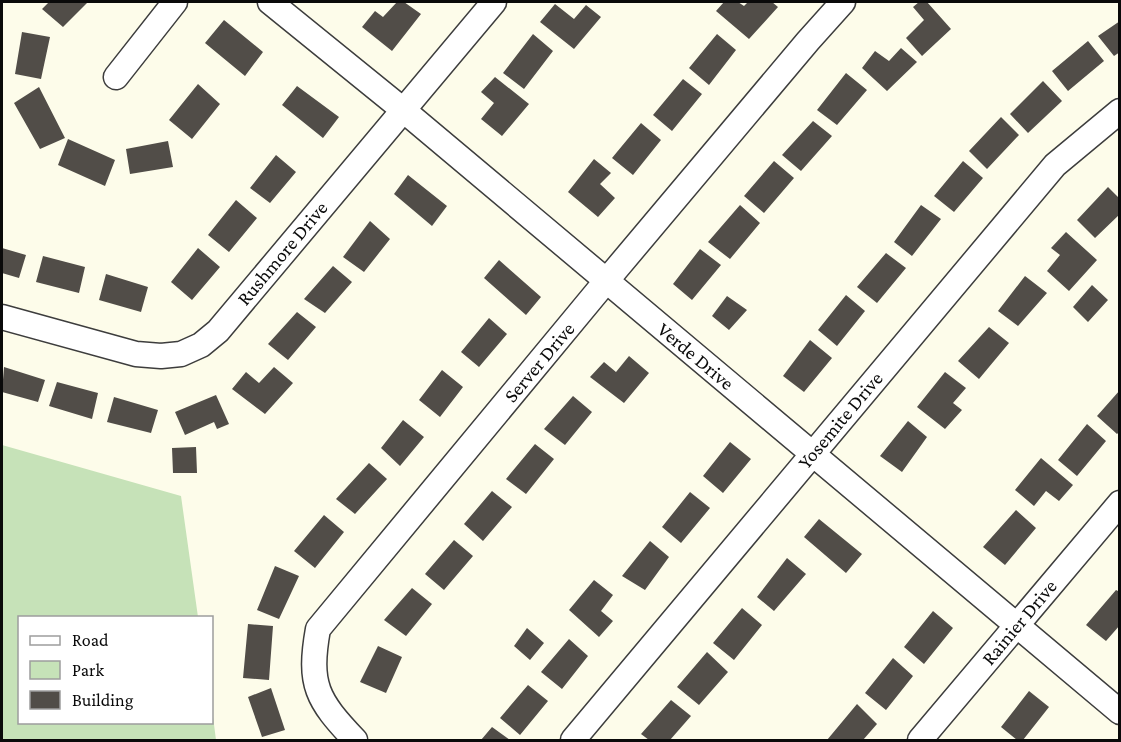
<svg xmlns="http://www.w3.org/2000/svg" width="1121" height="742" font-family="'Crimson Pro',serif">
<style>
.green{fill:#c6e2b8}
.building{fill:#514d48}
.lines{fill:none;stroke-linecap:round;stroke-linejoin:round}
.minor-casing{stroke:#3d3d3d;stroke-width:27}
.minor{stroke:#fff;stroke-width:24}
.labels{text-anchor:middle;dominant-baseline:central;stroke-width:6;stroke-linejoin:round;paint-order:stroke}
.street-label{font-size:20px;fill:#0a0a0a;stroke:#fff}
</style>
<rect width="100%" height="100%" fill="#fdfcea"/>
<!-- green -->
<path class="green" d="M2,445l179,51 17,121 -178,1v104h192v-13l4,31h-214z"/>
<!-- building -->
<path class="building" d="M49,2h39l-25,25 -21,-18z
M397,2h7l17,12 -29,37 -30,-24 13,-16 8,6z
M724,2h14l6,4 4,-4h24l6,5 -29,32 -33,-28z
M919,2h8l24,27 -29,27 -16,-18 18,-18 -11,-13z
M555,4l19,15 12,-14 15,12 -27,32 -34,-27z
M224,20l39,32 -18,24 -40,-33z
M1120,21v31l-6,4 -16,-20z
M22,32l28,5 -9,42 -26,-5z
M533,34l20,17 -29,38 -21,-16z
M717,34l19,16 -27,35 -20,-17z
M1088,41l16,20 -36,30 -16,-20z
M901,48l16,14 -30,29 -25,-23 13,-17 14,10z
M846,73l21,17 -30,35 -20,-15z
M495,77l34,27 -27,32 -21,-17 13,-16 -13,-11z
M683,79l19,15 -30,37 -19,-16z
M1043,81l19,20 -34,32 -18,-19z
M198,84l22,20 -28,35 -23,-19z
M297,86l42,31 -16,21 -41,-33z
M39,87l26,51 -25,11 -26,-46z
M1001,117l18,18 -32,34 -18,-18z
M813,121l19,15 -31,35 -19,-16z
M641,123l20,17 -28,35 -21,-17z
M68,139l47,21 -10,26 -47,-21z
M168,141l5,26 -43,7 -4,-25z
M276,155l20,17 -26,31 -20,-15z
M594,159l17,14 -11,11 15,14 -17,19 -30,-25z
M774,161l20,17 -30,35 -20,-17z
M963,161l20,17 -29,34 -20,-16z
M408,175l39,31 -15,20 -38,-32z
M1108,187l12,12v15l-25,24 -18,-18z
M236,200l21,18 -28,34 -21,-17z
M740,205l20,18 -30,36 -22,-17z
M921,205l20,14 -29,37 -18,-14z
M370,221l20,18 -26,33 -21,-15z
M1066,232l31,28 -28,31 -22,-20 13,-16 -9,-7z
M2,248l24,7 -7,23 -17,-5z
M198,248l22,19 -28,33 -21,-18z
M700,249l21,16 -29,35 -19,-16z
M886,253l20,15 -29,35 -20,-16z
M43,256l42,11 -6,26 -43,-11z
M499,260l42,37 -15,18 -42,-37z
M333,266l19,16 -27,31 -21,-14z
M106,274l42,13 -7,25 -42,-12z
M1025,276l22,17 -29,33 -20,-15z
M1092,285l16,15 -20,22 -15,-15z
M846,295l19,16 -28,35 -19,-16z
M727,296l20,14 -18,20 -17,-14z
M297,312l19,15 -28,33 -20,-16z
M489,318l18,16 -28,33 -18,-15z
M989,327l20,16 -30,36 -21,-18z
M810,340l22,18 -28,34 -21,-16z
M629,356l20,17 -25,30 -34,-26 14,-15 12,10z
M4,367l41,13 -7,22 -36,-10z
M274,367l19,16 -28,31 -33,-25 14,-17 13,11z
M442,370l21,17 -23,30 -21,-17z
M945,372l21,16 -13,15 9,7 -17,19 -28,-22z
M57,382l41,11 -6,26 -43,-13z
M1120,390v41l-3,3 -20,-18z
M216,395l13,29 -12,5 -3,-7 -29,13 -10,-23z
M573,396l19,16 -27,33 -21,-16z
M114,397l44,13 -7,23 -44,-11z
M403,420l21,17 -24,29 -19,-18z
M908,421l19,16 -25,35 -22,-16z
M1087,424l19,17 -29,35 -19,-16z
M730,442l21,17 -28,34 -20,-17z
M535,444l19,15 -28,35 -20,-15z
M196,447l1,26h-24l-1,-25z
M1041,458l32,27 -14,16 -13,-10 -12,15 -19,-16z
M369,463l18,16 -32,35 -19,-15z
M492,491l20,16 -29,34 -19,-17z
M690,492l20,16 -29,35 -19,-16z
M1016,510l20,18 -31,37 -22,-18z
M324,515l20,17 -29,36 -21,-17z
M819,519l43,35 -16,19 -42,-36z
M454,540l19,16 -29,34 -19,-16z
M650,541l19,16 -24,33 -23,-14z
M787,558l19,16 -32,37 -17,-14z
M275,566l24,10 -20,43 -22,-9z
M594,580l19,15 -12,16 12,10 -14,16 -30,-27z
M412,588l20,16 -26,32 -22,-16z
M1116,590l4,2v33l-14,16 -20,-16z
M742,608l20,17 -28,35 -21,-17z
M933,611l20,17 -29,36 -20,-17z
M248,624l25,2 -4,54 -26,-2z
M527,628l17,15 -14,17 -16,-14z
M569,639l19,17 -26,33 -21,-17z
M378,646l24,11 -16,36 -26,-11z
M707,652l21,20 -29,33 -22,-18z
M893,658l20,18 -27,34 -21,-17z
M528,685l20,16 -28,34 -20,-17z
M271,688l14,42 -23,7 -14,-40z
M1029,691l20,16 -26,33h-6l-16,-13z
M671,700l20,16 -21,24h-21l-8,-6z
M857,704l20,20 -14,16h-36z
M492,727l18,13h-29z"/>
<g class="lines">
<!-- minor casing -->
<g class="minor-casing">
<path id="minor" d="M270,2l132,107 718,603
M116,77l59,-75
M2,317l134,37 25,2 20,-2 20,-9 17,-14 276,-329
M355,740c-38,-40 -47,-55 -37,-111l289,-349 201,-239 35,-39
M573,740l482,-575 65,-54
M920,740l200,-237"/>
</g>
<!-- minor -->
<use href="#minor" class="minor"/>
</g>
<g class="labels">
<!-- street labels -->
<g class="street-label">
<text transform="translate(282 253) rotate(-50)">Rushmore Drive</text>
<text transform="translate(696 356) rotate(40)">Verde Drive</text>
<text transform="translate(539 362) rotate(-50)">Server Drive</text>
<text transform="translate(840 420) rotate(-50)">Yosemite Drive</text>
<text transform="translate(1019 622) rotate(-50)">Rainier Drive</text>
</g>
</g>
<!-- border -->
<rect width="1121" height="742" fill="none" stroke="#0a0a0a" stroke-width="6"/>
<!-- legend -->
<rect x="18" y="616" width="195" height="108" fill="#ffffff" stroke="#9d9d9d" stroke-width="1.5"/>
<rect x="30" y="636" width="30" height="9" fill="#ffffff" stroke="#9d9d9d" stroke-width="1.5"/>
<text x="72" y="646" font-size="18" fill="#0a0a0a">Road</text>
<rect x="30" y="661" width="30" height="18" fill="#c6e2b8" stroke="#9d9d9d" stroke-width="1.5"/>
<text x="72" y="676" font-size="18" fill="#0a0a0a">Park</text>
<rect x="30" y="691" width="30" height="18" fill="#514d48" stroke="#9d9d9d" stroke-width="1.5"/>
<text x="72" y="706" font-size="18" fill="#0a0a0a">Building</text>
</svg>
